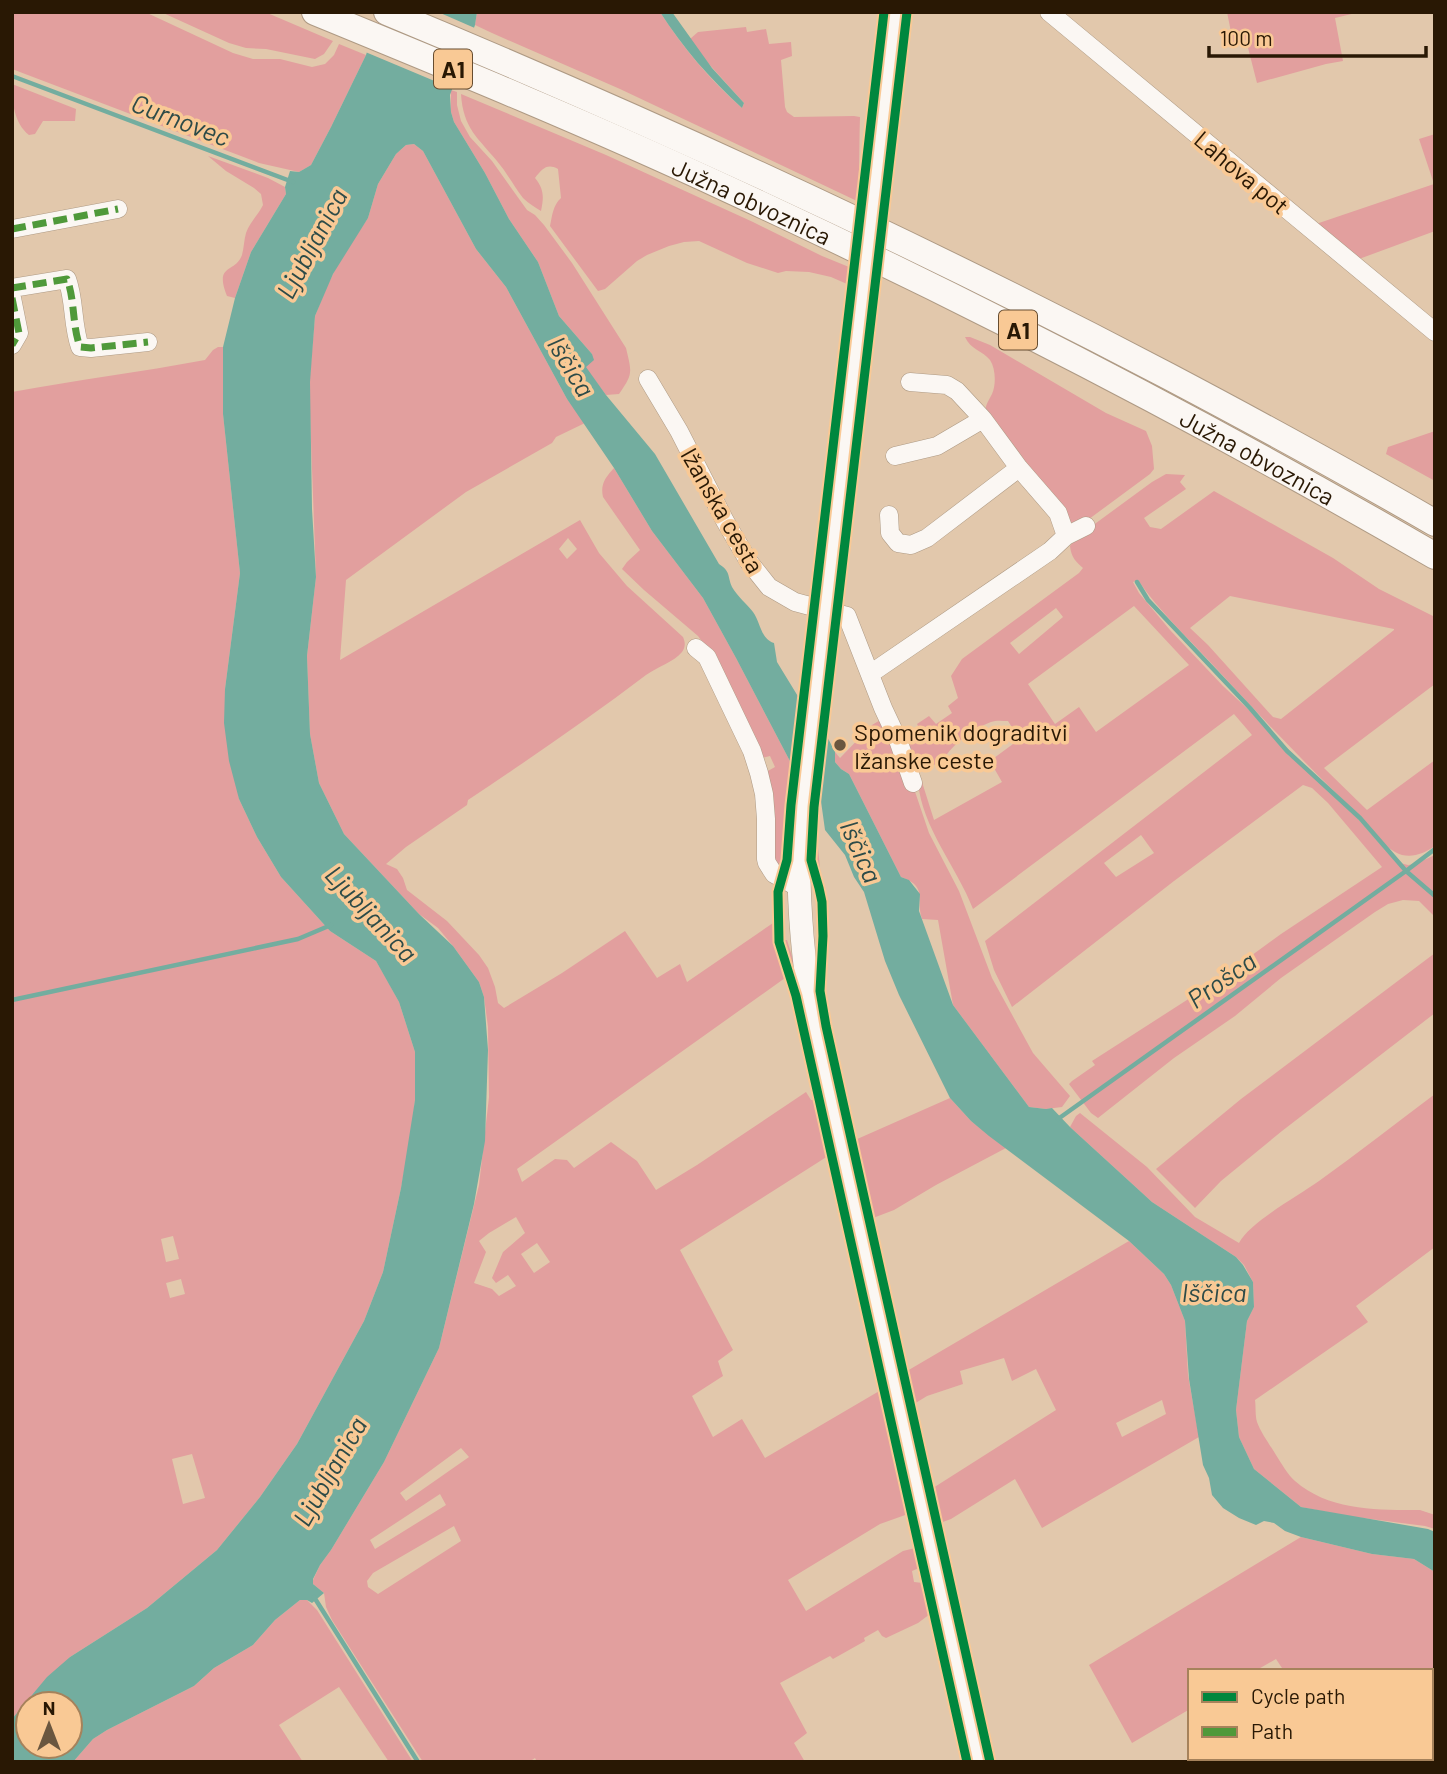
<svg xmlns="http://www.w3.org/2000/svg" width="1447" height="1774" font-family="Barlow,sans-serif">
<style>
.green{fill:#e29f9e;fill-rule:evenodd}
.water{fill:#73ad9f;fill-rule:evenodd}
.pier{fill:#e2c8ac}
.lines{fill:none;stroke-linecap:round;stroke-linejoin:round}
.stream{stroke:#73ad9f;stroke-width:4.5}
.minor-casing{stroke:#ae9a84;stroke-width:19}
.major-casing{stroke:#ae9a84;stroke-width:24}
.highway-casing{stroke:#ae9a84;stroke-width:28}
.minor{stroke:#fbf7f3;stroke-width:18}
.major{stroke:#fbf7f3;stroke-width:23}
.highway{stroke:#fbf7f3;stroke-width:26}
.major-bridge-casing{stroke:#ae9a84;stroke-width:24;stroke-linecap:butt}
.major-bridge{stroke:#fbf7f3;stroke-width:23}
.quiet{stroke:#4f993a;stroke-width:7;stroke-dasharray:14 7;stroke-linecap:butt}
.cycleway-casing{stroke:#f9c995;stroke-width:13}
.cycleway{stroke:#00873e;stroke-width:9}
.poi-dot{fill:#6a563f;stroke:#f9c995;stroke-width:2.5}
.labels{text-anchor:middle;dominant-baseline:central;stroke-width:7;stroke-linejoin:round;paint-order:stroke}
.shield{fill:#f9c995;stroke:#674d30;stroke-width:2}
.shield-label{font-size:23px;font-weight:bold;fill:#291804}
.street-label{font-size:24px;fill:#291804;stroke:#f9c995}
.poi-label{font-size:24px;fill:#291804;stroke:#f9c995;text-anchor:start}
.water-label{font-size:26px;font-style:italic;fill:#2d4b48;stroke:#f9c995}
</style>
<rect width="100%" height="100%" fill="#e2c8ac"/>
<!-- green -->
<path class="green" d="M12,12h133l88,41 20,6h27l32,8 13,-3 9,-9 5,-11 27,11 -35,72 -20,38 -12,7 -40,-9 -247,-94z
M161,12h104l68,29 -9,13 -9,5 -49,-10 -20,-1 -17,-5z
M477,12h183c23,36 50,68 82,96l2,-5 -36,-40 -18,-24 8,-7 48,-5 1,5 19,-3 3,15 22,-2 1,14 -11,4 4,47 2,5 7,5 60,-1 6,1c-1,28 0,56 -3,84l-237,-112 -128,-56 -17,-8z
M1227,12h133l-25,6 8,43 -17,3 -69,19 -11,-43 -13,2z
M12,84l64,25 -1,12h-32l-8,13 -6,1c-15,-12 -17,-33 -17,-51z
M451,90l6,2v13l4,16 9,16 22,24 35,49 8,5 9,10 28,38 54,85c6,25 7,26 -7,46l-13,1 -21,-28 7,-13 -33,-38 -21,-54 -29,-43 -24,-46 -31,-51 -3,-10z
M461,94l145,61 147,67 69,34 27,11 -2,17 -16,-7 -22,-5 -23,-1 -8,2 -31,-10 -48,-22 -15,1 -15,4 -22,9 -10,6 -32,28 -7,2 -48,-65c2,-10 3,-21 11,-28l-3,-29c-11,-6 -16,0 -23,9 9,11 9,19 6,33 -6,-4 -12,-7 -18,-13 -9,-12 -16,-25 -26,-37 -19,-23 -34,-33 -36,-67z
M1435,134v97l-76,28 -43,-35 118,-40 -15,-45z
M414,144l9,7 53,98 30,38 61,112 18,24 -29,14 -4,6 -86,49 -120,88 -6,80 240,-140 19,33 28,33 56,51c2,5 3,9 -1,15 -8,10 -25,15 -36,23 -58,44 -118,85 -178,125l-1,5 -61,42 -20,17 11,5 6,9 4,12 40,31 32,34 9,13 7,19 3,16 6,5 58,-35 63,-42 32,47 23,-14 7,18 86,-59 2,18 10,37 -268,191 5,13 33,-23 12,1 7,8 37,-26 26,19 19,29 41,-25 109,-73 5,8h5l12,56 -148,94 53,100 -15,11 5,15 -31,20 21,41 29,-18 23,39 116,-68 27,124 -28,10 -92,56 18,31 97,-60 12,-3 4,20 -7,3 2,11 9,1 7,31 -12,9 -32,15 -4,-2 -4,-6 -14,8 1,3 -32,18 -3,-3 -50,27 27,50 -13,10 11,19h-268l-2,-4 -6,4h-106l-91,-142 -6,-13 -2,-14 -11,-9v-4l7,-15 11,-15 53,-88 55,-114 40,-163 10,-88 -1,-70 -4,-30 -5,-15 -26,-36 -15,-18 -19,-14 -75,-80 -25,-51 -9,-49 -3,-78 9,-79 -7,-190 6,-71 12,-30 13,-26 28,-42 10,-34 18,-30 10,-9zM568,538l9,11 -10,10 -8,-10zM516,1217l9,16 -22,19 -11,26 4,5 12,-8 8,11 -17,10 -7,-7 -18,-6 12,-31 -7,-11 10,-8zM537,1243l13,19 -16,11 -13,-19zM461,1448l8,9 -63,44 -6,-8zM440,1494l6,11 -71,44 -5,-9zM454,1526l7,15 -83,53 -10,-7 -1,-6 6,-8z
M208,156l60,22 17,9 1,7 -35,58 -16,46 -8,-2c-13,-33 8,-22 15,-41 2,-8 2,-15 4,-22 4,-11 12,-18 17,-28l-2,-11 -7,-6 -28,-17z
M965,337h5l20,8 116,68 40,18 6,15 2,23 -4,5 -65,48 -13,1 -5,-4 -82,-104c0,-10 3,-13 7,-21 4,-9 4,-25 -2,-34 -7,-9 -20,-11 -25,-23z
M218,347h5v67l17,159 -15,116 14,110 18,38 24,40 49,54 46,30 11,19 12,22 16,50v48l-4,36 -10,52 -18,84 -19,49 -67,123 -37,53 -43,53 -70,58 -77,49 -58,62v-1327c64,-12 129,-20 193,-32l8,-10zM173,1236l6,23 -13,3 -5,-23zM181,1279l4,15 -15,4 -4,-15zM192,1454l13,44 -22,6 -11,-45z
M1435,431v50l-49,-27 2,-7z
M614,468l38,63 51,67 33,60 56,107 -9,97 -2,3 -3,1 -3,-4 -9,-90 9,-5 -5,-11 -8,2 -52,-106 -12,-16 -54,-46 -22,-21 5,-7 13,-12 -37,-53c-3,-13 3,-20 11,-29z
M1166,474l19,1 -5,7 6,7 -42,29 6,9 11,2 53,-38 119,67 46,31 56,28v67l-111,84 43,42 68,-50v86c-12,8 -26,14 -40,6 -15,-8 -24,-26 -37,-38 -51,-48 -98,-98 -146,-150 -25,-27 -53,-53 -74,-84l-5,2 6,11 31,37 53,56 27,25 39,45 11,8 58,55 38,43 12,3 7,-1 20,-9v62l-16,-16 -16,-1 -15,4 -13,8 -94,66 -46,38 -61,42 -76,60 -7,-5 -22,-29 3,-3 23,-16 -3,-4 126,-81 63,-46 101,-67 -54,-64 -16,-15 -9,-3 -129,96 -162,126 -18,-37 -9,-29 267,-206 -18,-21 -261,195c-16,-42 -51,-81 -55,-127h4l12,38 68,-38 -12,-21 23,-17 -4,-11 4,-4 -5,-8c-5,0 -12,-1 -17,1 -16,6 -44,25 -49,42h-6l-21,8 -12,-28 19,-10 -5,-10 12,-8 7,8 16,-11 -4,-7 10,-8 -7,-22 11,-17 117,-86 4,-5c-7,-6 -12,-11 -13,-22l7,-9 75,-55zM1230,596l164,33v1l-113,89 -8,-2 -65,-72 -18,-17zM1134,606l55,59 -93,67 -17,-25 -24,17 -27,-40zM1056,608l7,9 -44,37 -9,-11zM1141,835l13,18 -38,24 -12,-14z
M882,719l27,55 20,59 30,58 33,87 41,75 37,43 -8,11 -16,2 -17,-2 -76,-102 -15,-85 -16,-1c-7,-20 7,-32 -21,-42l-52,-103 -8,-5 -6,-7v-10l5,6 32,-33z
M818,848l3,30 4,9 2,18 1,41 -2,7c0,-21 2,-44 -3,-64 -3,-14 -9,-24 -9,-39z
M782,940h5l11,36v12l-2,-1z
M1435,953v60l-153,118 -61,50 -26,27 -39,-39 85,-70z
M1435,1094v153l-79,59 12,16 -113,78c1,7 0,15 2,22 4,11 13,23 19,33 6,9 11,19 19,26 34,30 83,29 125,29l15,5v14l-10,-3 -78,-10 -46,-9 -47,-38 -15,-32 -3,-27 11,-89 7,-14 -1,-25 -9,-17 -8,-8 -84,-55 -82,-75 6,-11 4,-3 67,54 48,50 44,26c11,-21 59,-47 80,-62 39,-28 77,-58 116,-87z
M950,1098l21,23 35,27 -70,37 -42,25 -21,8 -18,-78z
M1129,1241l35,33 7,11 14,36 3,54 11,62 -157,91 -27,-49 -64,40 -11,4 -7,-35 123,-78 -20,-41 -24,12 -8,-23 -44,13 3,13 -36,12 -13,8 -7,-33zM1162,1400l4,14 -44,23 -6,-14z
M1301,1537l71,17 42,5 21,13v134l-4,2v-37h-147l-8,-12 -21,12h-65v38l-58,34 -43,-78z
M300,1600h7l10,10 96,152h-24l-50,-75 -60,38 24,37h-230l20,-23 14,-9 87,-44 20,-18 39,-23 22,-25z
M1273,1758h74l-6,4h-74z"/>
<!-- water -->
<path class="water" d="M379,12h98l-2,13 -25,70 1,17 3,10 31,51 24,46 29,43 21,54 33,38 2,6 -8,7 20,28 49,59 64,110c12,8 8,11 13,23 5,9 15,17 21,25 8,11 7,26 21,31l3,19 22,36 17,17 19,37v10l6,7 8,5 52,103 8,3 11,14 -1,17 34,94 76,102 17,2 6,-1 18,19 82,75 84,55 7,8 10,17 1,25 -7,14 -11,89 3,27 15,32 47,38 127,22 7,3v40l-21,-13 -42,-5 -71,-17 -16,-6 -11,-8 -10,-2 -8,4 -17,-7 -16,-10 -11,-13 -3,-17 -6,-13 -14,-86 -4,-58 -14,-36 -7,-11 -35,-33 -140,-105 -18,-15 -21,-23 -51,-103 -14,-34 -21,-69 -10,-15 -9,-22 -20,-25 -5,-36 -28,-29 -56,-107 -33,-60 -51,-67 -38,-63 -47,-69 -61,-112 -30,-38 -53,-98 -9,-7 -8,1 -10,9 -18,30 -10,34 -35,56 -18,42 -5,66 2,127 4,68 -9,79 3,78 9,49 25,51 75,80 34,32 26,36 5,15 4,53 -3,91 -11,63 -35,144 -55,114 -53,88 -11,15 -7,14v5l11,9 -12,10 -5,-3h-7l-25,20 -22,25 -39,23 -20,18 -87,44 -14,9 -20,23h-61v-43l35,-42 23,-20 77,-49 70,-58 43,-53 37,-53 67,-123 19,-49 18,-84 14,-88v-48l-16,-50 -23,-41 -46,-30 -49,-54 -24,-40 -18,-38 -10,-38 -5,-38 1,-34 15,-116 -17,-159v-67l12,-49 16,-46 35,-58 -1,-7 5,-16 9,1 12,-7 20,-38 35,-72zM28,1704h42v42h-42z
M660,12h12l40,56 32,35 -2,5c-32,-29 -59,-60 -82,-96z"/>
<!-- pier -->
<path class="pier" d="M375,12h63l39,17 -21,61 -93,-39z
M800,694l18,18 9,16 -9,75 -1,-8 -25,-25z"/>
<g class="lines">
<!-- stream -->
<path class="stream" d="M12,76l281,106
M1137,582l11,18 102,108 37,43 73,67 46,53 29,-22
M12,1000l286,-61 33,-14
M1058,1119l348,-248 29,25
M314,1597l104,165"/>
<!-- minor casing -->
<g class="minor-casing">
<path id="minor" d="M1049,12l386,320
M12,229l106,-20
M12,288l55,-9c8,21 5,46 13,68l11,1 57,-6
M12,298l7,35 -7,12
M648,379l31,52 46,90 24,41 20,25 26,15 52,14 36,92 15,32 15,43
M910,382l37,3 10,6 26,28 36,49 39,45 8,23
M895,456l42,-10 46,-27
M889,515l1,18 8,10 13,2 16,-7 92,-70
M696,648l11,9 45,94 7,22 5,21 2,25v40l1,4 7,11 25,14
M870,674l180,-123 16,-15 20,-10"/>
</g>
<!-- major casing -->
<g class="major-casing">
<path id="major" d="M831,565l-32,284c-1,56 4,111 13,166l166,747"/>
</g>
<!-- highway casing -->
<g class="highway-casing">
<g id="highway">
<path id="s1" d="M315,12c139,57 278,114 415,178 240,111 476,233 705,366"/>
<path d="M387,12c265,110 526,230 781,364 89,47 179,96 267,147"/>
</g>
</g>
<!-- minor -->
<use href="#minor" class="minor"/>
<!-- major -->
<use href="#major" class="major"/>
<!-- highway -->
<use href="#highway" class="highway"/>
<!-- major-bridge casing -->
<g class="major-bridge-casing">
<path id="major-bridge" d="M831,565l65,-553"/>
</g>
<!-- major-bridge -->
<use href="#major-bridge" class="major-bridge"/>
<!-- quiet -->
<path class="quiet" d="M12,229l106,-20
M12,288l55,-9c8,21 5,46 13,68l11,1 57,-6
M12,298l7,35 -7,12"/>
<!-- cycleway casing -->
<g class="cycleway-casing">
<path id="cycleway" d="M884,12l-93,793 -4,55 -9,32 1,50 17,54 171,766
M907,12l-93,795 -3,53 8,28 3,14 1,34 -3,55 6,35 164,736"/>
</g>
<!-- cycleway -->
<use href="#cycleway" class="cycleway"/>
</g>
<!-- markers -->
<circle class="poi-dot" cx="840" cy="745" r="7"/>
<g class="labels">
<!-- shield labels -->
<g class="shield">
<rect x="434" y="49.5" width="38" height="39" rx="5"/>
<rect x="999" y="310.5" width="38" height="39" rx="5"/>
</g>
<g class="shield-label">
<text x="453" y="69">A1</text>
<text x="1018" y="330">A1</text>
</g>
<!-- street labels -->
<g class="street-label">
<text transform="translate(1242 172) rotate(40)">Lahova pot</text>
<text stroke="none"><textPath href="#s1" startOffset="476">Južna obvoznica</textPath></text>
<text stroke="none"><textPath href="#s1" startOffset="1043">Južna obvoznica</textPath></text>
<text transform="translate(723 510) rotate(60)">Ižanska cesta</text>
</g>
<!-- poi labels -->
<g class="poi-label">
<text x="854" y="731">Spomenik dograditvi<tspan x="854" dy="28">Ižanske ceste</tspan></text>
</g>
<!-- water labels -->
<g class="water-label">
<text transform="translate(181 119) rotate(21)">Curnovec</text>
<text transform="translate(311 243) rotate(-62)">Ljubljanica</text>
<text transform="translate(572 366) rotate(59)">Iščica</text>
<text transform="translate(862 851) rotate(66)">Iščica</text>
<text transform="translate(372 913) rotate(47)">Ljubljanica</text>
<text transform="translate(1221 979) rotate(-35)">Prošca</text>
<text x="1214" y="1291">Iščica</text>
<text transform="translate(329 1471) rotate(-60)">Ljubljanica</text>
</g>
</g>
<!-- border -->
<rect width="1447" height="1774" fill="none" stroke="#291804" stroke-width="28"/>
<!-- legend -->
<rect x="1188" y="1669" width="245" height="91" fill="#f9c995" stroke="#a6825b" stroke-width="2"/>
<rect x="1202" y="1692" width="35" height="10" fill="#00873e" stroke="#a6825b" stroke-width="2"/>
<text x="1251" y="1704" font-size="21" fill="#291804">Cycle path</text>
<rect x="1202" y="1727" width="35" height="10" fill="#4f993a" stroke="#a6825b" stroke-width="2"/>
<text x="1251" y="1739" font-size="21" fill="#291804">Path</text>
<!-- north arrow -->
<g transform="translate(49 1725)"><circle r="33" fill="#f9c995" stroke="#a6825b" stroke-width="2"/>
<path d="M0-5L12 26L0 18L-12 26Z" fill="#6a563f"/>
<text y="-10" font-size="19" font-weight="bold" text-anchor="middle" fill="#291804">N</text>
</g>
<!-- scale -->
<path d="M1209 46v10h217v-10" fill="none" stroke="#291804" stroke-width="3.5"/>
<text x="1220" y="46" font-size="21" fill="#291804" stroke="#f9c995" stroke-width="5" paint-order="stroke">100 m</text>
</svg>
